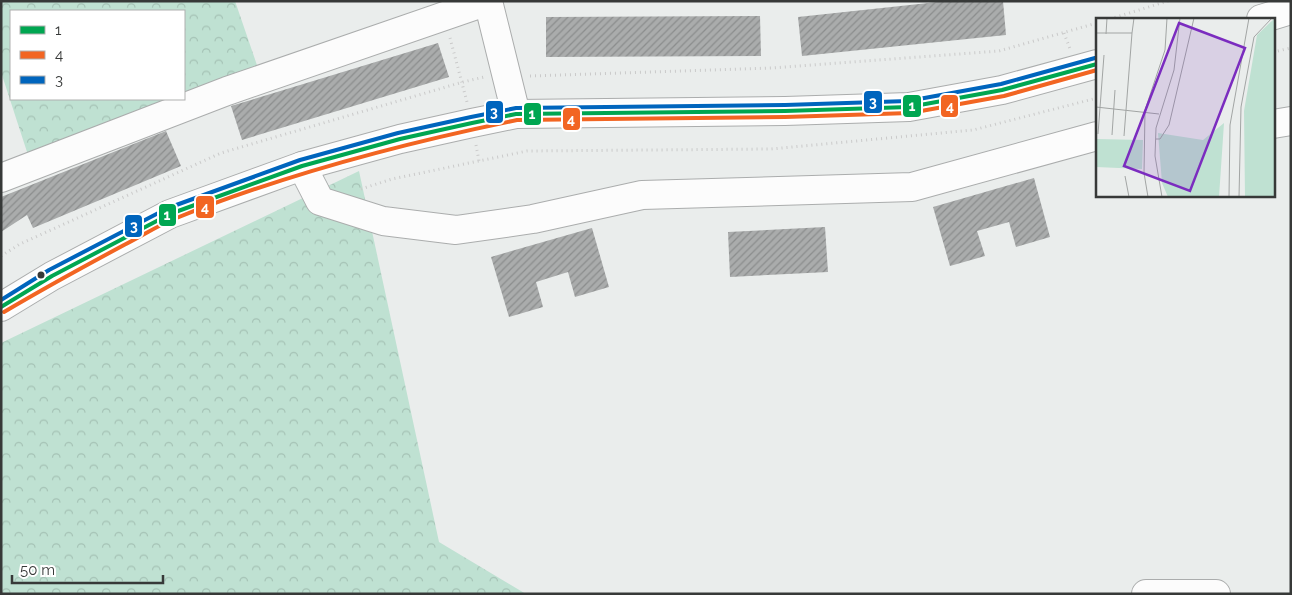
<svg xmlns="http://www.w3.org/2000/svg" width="1292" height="595" font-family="Raleway,sans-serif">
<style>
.forest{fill:url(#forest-crowns)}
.building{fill:url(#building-hatch)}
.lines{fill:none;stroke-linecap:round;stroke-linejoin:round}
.minor-casing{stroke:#abadad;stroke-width:30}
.major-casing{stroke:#abadad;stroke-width:30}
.path{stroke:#cacaca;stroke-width:3;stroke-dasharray:1 4;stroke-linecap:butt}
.minor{stroke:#fcfcfc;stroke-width:28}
.major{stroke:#fcfcfc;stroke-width:28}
.bus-1-casing{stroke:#fff;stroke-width:8}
.bus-2-casing{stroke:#fff;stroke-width:8}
.bus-3-casing{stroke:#fff;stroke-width:8}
.bus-1{stroke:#00a651;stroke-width:4}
.bus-2{stroke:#f26522;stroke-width:4}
.bus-3{stroke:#0065bd;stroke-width:4}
.bus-dot{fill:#373938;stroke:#fff;stroke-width:2}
.inset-road{fill:none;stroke:#a2a5a4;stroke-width:1}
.view{fill:#7b2cbf;fill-opacity:0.15;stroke:#7b2cbf;stroke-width:2.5}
.inset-edge{fill:none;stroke:#373938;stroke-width:2.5}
.line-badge{stroke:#fff;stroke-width:2}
.badge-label{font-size:14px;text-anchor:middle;font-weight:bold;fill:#fff}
</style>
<defs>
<pattern id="forest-crowns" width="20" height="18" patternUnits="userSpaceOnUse" patternTransform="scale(1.25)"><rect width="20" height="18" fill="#bfe1d2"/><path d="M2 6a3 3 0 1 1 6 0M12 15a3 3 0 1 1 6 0" fill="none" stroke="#a5c2b5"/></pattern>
<pattern id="building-hatch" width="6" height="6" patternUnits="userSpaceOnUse" patternTransform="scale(1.25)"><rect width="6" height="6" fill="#aaacac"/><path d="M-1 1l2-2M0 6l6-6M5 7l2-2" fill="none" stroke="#8b8d8d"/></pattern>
</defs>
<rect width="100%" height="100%" fill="#eaedec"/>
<!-- forest -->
<path class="forest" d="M1,1h234l24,70 -75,27v-87h-173v88h171l-154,56 -27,-83z
M359,171l80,371 87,52h-525v-251z"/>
<!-- building -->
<path class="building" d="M947,1h56l3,34 -204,21 -4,-39z
M760,16l1,40 -215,1v-40z
M438,43l11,34 -207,63 -11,-34z
M166,131l15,35 -148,62 -6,-13 -26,17v-35z
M1034,178l16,59 -34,10 -7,-25 -32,9 8,25 -35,10 -17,-59z
M825,227l3,45 -98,5 -2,-45z
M592,228l17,59 -34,10 -7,-25 -32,10 7,25 -34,10 -18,-60z"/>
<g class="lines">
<!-- minor casing -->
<g class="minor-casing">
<path id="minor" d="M488,1l28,113
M1273,124l18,-3
M302,166l18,35 63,20 73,9 77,-11 109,-24 270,-8 185,-51
M1,178l226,-87 261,-90
M1146,594h70"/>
</g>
<!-- major casing -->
<g class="major-casing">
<path id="major" d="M1261,19l30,-9
M1,307l51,-31 118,-62 132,-48 98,-27 72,-16 44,-9 269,-3 124,-4 93,-17 95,-26"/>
</g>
<!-- path -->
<path class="path" d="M1110,19l58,-18
M1064,33l6,16
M450,38l17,64
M1273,52l18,-4
M530,76l242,-8 227,-17 98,-28
M476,145l3,16
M361,189l31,-10 135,-28 244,-2 202,-19 124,-32
M1,256l19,-12 201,-91 242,-71 21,-5"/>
<!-- minor -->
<use href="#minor" class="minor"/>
<!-- major -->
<use href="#major" class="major"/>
<!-- bus-1 casing -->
<g class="bus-1-casing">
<path id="bus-1" d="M1,307l51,-31 118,-62 132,-48 98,-27 72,-16 44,-9 269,-3 124,-4 93,-17 95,-26"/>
</g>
<!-- bus-2 casing -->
<g class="bus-2-casing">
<path id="bus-2" d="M4,312c39,-23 79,-45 120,-67 16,-8 33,-19 50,-26 111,-45 226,-75 343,-99l268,-3 125,-4 94,-17 93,-26"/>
</g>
<!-- bus-3 casing -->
<g class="bus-3-casing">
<path id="bus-3" d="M1,300l48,-30 119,-62 132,-48 98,-27 73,-16 45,-9 269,-3 123,-4 93,-17 94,-26"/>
</g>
<!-- bus-1 -->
<use href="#bus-1" class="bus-1"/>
<!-- bus-2 -->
<use href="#bus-2" class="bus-2"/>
<!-- bus-3 -->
<use href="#bus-3" class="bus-3"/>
</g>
<!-- markers -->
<circle class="bus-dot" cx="41" cy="275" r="4.5"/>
<!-- overview -->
<g transform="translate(1096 18)">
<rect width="179" height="179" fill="#eaedec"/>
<path d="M179,0v179h-30l-1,-86 13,-76zM128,105l-5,74h-51l-6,-14 -4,-50 45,7zM0,108l1,13 46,1 -1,29 -46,-2z" fill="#bfe1d2"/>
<path class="inset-road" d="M0,15h36l-8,103M36,15l2,-15M10,16l1,-16M0,89l63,7M2,116l6,-79M16,117l3,-45M60,121h4l9,-14 25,-107M29,158l4,21M52,179l-4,-24 1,-63 20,-60 2,-32M66,179l-7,-41 1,-28 18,-58 6,-52M133,179l1,-72 19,-107M143,179l2,-90 13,-70 18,-19"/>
<path class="view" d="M83,5l66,25 -55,143 -66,-25z"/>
<rect width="179" height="179" class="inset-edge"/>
</g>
<g class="line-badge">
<rect x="863" y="90" width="20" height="24" rx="5" fill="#0065bd"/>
<rect x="940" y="94" width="19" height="24" rx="5" fill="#f26522"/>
<rect x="902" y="94" width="20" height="24" rx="5" fill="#00a651"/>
<rect x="485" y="100" width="19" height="24" rx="5" fill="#0065bd"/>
<rect x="523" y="102" width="19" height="24" rx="5" fill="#00a651"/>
<rect x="562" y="107" width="19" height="24" rx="5" fill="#f26522"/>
<rect x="195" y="195" width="20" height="24" rx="5" fill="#f26522"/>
<rect x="158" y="203" width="19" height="24" rx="5" fill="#00a651"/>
<rect x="124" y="214" width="19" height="24" rx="5" fill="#0065bd"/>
</g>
<g class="badge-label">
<text x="873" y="107">3</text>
<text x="950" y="111">4</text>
<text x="912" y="111">1</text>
<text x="494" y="117">3</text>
<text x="532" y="119">1</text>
<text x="571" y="124">4</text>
<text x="205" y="212">4</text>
<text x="167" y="220">1</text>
<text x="134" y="231">3</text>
</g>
<!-- border -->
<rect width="1292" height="595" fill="none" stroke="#373938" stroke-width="5"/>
<!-- legend -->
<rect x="10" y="10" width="175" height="90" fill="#ffffff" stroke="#afb0af"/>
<rect x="20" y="26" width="25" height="8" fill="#00a651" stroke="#afb0af"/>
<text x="55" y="35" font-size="15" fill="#373938">1</text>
<rect x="20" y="51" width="25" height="8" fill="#f26522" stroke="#afb0af"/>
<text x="55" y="60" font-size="15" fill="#373938">4</text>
<rect x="20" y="76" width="25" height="8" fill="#0065bd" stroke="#afb0af"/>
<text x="55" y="85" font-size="15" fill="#373938">3</text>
<!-- scale -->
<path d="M12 575v8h151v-8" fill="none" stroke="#373938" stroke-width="2.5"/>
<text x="20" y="575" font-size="15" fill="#373938" stroke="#ffffff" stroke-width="4" paint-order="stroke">50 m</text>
</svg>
